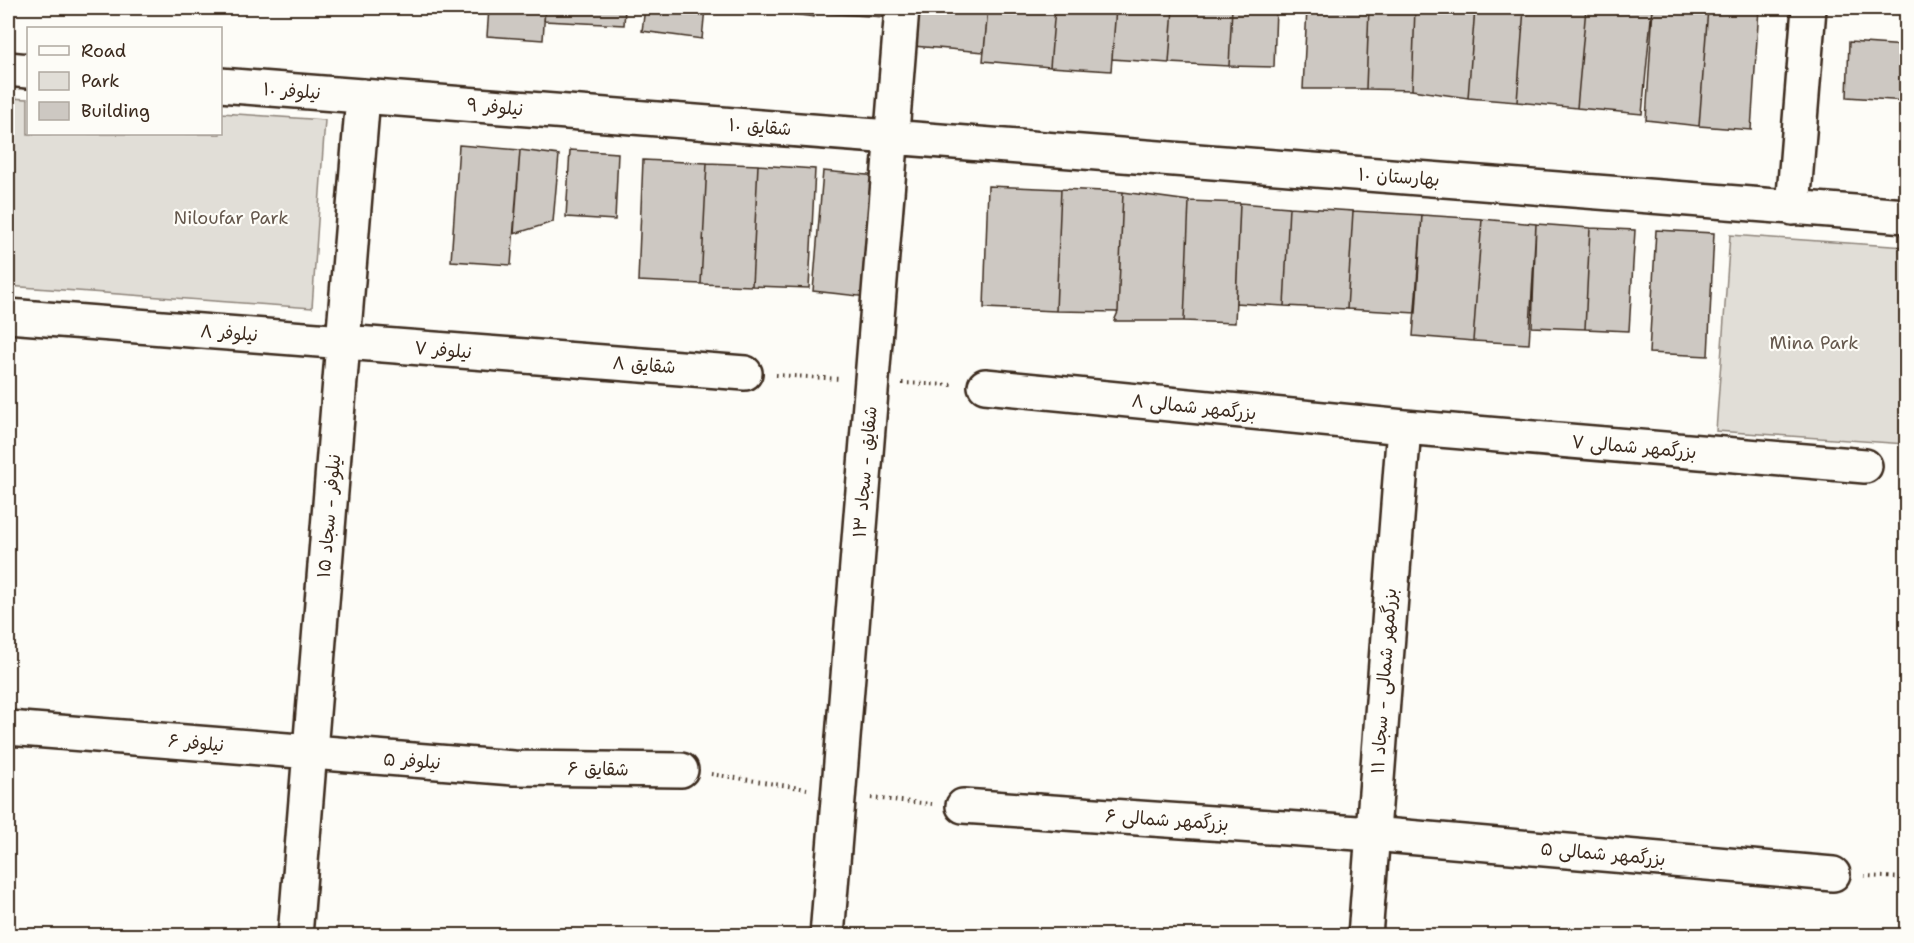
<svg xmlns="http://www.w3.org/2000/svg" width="1914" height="943" font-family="'Shantell Sans','Playpen Sans Arabic',sans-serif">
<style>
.green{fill:#e1ded7;stroke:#8e847a;stroke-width:1.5}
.building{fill:#cdc8c2;stroke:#3b2a1e;stroke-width:1.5}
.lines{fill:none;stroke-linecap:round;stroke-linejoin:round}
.street-casing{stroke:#3b2a1e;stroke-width:38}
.path{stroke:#3b2a1e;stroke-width:4;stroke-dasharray:1.5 4.5;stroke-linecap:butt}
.street{stroke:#fdfcf7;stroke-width:33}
.labels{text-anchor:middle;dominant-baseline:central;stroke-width:4.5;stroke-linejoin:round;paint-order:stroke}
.street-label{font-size:18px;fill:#3b2a1e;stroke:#fdfcf7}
.park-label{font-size:18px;fill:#64574c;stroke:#fdfcf7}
</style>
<rect width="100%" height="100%" fill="#fdfcf7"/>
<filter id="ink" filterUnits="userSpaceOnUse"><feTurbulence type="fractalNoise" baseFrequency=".0167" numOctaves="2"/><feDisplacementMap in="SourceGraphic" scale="12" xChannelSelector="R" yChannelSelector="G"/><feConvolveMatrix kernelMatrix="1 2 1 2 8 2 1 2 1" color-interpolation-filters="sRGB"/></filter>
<g filter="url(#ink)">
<!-- green -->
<path class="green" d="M8,98l20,1v35h192l1,-21 104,7 -13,188 -304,-22z
M1730,235l176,12v197l-190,-13z"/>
<!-- building -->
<path class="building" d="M489,8h56l-2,32 -56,-4z
M545,8h80l-1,17 -80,-4z
M645,8h60l-3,31 -60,-8z
M750,8h66l-2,9z
M822,8h63v9l-64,-4z
M916,8h72l-4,44 -71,-6z
M988,8h67l-5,59 -67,-6z
M1055,8h61l-5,63 -61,-4z
M1116,8h57l-4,55 -57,-4z
M1173,8h59l-3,58 -60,-3z
M1232,8h44l-2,59 -45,-1z
M1307,8h62l-3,81h-63z
M1369,8h46l-3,82 -46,-1z
M1415,8h60l-7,90 -56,-8z
M1475,8h49l-7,94 -49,-4z
M1524,8h62l-9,100 -60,-6z
M1586,8h66l-10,106 -65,-6z
M1653,8h55l-9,118 -53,-6z
M1708,8h51l-8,122 -52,-4z
M1849,42l57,4v55l-59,-4z
M459,145l61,5 -9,115 -60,-4z
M520,150l39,5 -6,67 -39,12z
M570,150l48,3 -3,67 -49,-3z
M643,160l64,3 -6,121 -63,-3z
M707,163l51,2 -6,121 -51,-2z
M758,165l57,4 -6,119 -57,-2z
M823,171l55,5 -10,121 -55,-6z
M988,186l73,3 -5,122 -72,-3z
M1061,189l62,3 -5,120 -62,-1z
M1123,192l66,9 -5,120h-70l4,-9z
M1189,201l51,2 -5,120 -51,-2z
M1240,203l49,4 -5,99 -48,-3z
M1289,207l64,4 -6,98 -63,-3z
M1353,211l69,4 -6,98 -69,-4z
M1422,215l60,4 -9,122 -60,-5z
M1482,219l54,5 -7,120 -56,-3z
M1536,224l54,4 -5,101 -53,-2z
M1590,228l45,2 -6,101 -44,-2z
M1656,230l58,3 -6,123 -59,-3z"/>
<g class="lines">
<!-- street casing -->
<g class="street-casing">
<path id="street" d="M8,69l20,2
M220,85l1686,131
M1793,208l16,-200
M8,316l737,57
M985,386l419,41 461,39
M8,728l506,40 167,2
M963,806l409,28 461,40
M295,936l68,-840
M827,936l75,-928
M1365,936l39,-509"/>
</g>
<!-- path -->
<path class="path" d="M776,375l65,4
M902,383l52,2
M711,774l96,15
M871,798l61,6
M1864,876l42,2"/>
<!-- street -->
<use href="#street" class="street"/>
</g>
</g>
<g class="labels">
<!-- street labels -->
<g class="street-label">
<text transform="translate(292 91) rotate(4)">نیلوفر ۱۰</text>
<text transform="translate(495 107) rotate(5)">نیلوفر ۹</text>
<text transform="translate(760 127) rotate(4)">شقایق ۱۰</text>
<text transform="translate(1399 177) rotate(4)">بهارستان ۱۰</text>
<text transform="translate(229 333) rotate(4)">نیلوفر ۸</text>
<text transform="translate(443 350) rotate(5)">نیلوفر ۷</text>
<text transform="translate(644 365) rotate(4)">شقایق ۸</text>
<text transform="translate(1194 407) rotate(6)">بزرگمهر شمالی ۸</text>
<text transform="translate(1634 447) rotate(5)">بزرگمهر شمالی ۷</text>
<text transform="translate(865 472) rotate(-85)">شقایق - سجاد ۱۳</text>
<text transform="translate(329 516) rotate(-85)">نیلوفر - سجاد ۱۵</text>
<text transform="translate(1384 681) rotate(-86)">بزرگمهر شمالی - سجاد ۱۱</text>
<text transform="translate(196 743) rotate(5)">نیلوفر ۶</text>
<text transform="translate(412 761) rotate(4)">نیلوفر ۵</text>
<text transform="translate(598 769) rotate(1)">شقایق ۶</text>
<text transform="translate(1167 820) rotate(4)">بزرگمهر شمالی ۶</text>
<text transform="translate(1603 854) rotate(5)">بزرگمهر شمالی ۵</text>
</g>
<!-- park labels -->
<g class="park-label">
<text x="231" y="218">Niloufar Park</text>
<text x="1814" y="343">Mina Park</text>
</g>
</g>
<!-- margin -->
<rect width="1914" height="943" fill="none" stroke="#fdfcf7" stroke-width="30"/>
<rect x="15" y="15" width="1884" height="913" fill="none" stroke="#3b2a1e" stroke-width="2" filter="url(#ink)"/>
<!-- legend -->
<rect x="27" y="27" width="195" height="108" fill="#fdfcf7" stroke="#afa8a0" stroke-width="1.5"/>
<rect x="39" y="46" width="30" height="9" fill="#fdfcf7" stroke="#afa8a0" stroke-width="1.5"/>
<text x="81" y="57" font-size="18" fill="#3b2a1e">Road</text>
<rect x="39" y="72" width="30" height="18" fill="#e1ded7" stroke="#afa8a0" stroke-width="1.5"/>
<text x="81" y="87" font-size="18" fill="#3b2a1e">Park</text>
<rect x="39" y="102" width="30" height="18" fill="#cdc8c2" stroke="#afa8a0" stroke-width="1.5"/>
<text x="81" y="117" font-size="18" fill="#3b2a1e">Building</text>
</svg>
